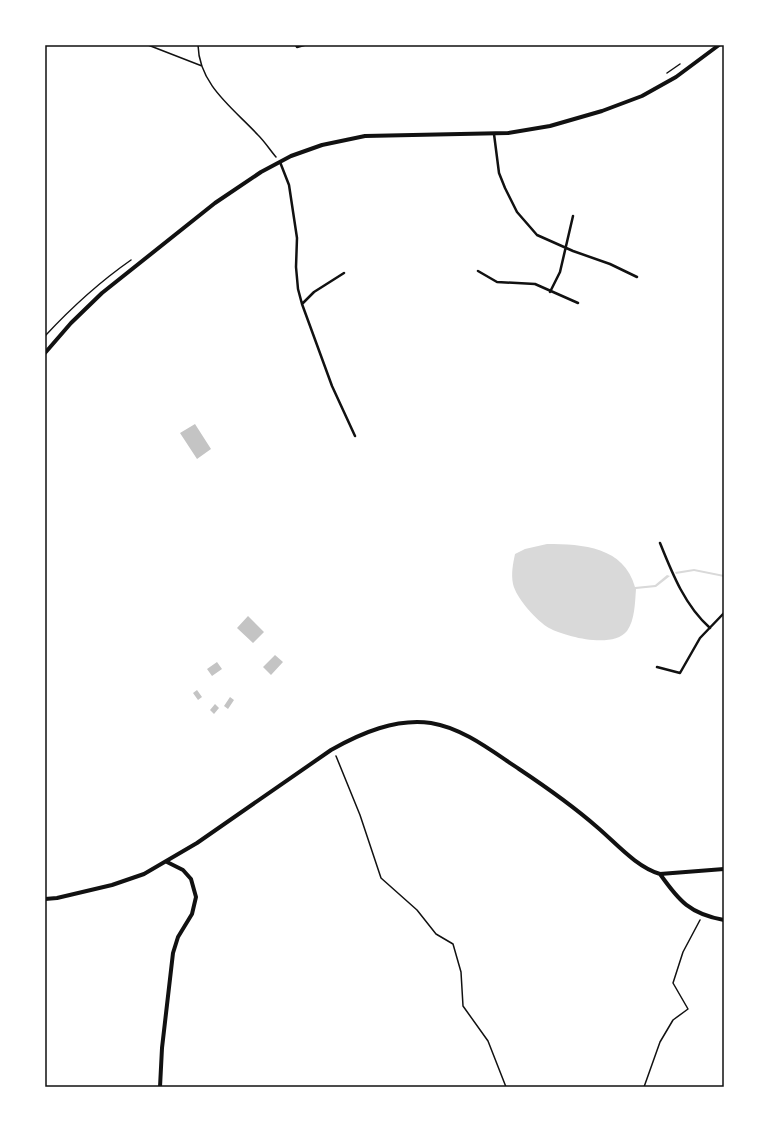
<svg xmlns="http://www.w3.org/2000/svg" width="769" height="1132" font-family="'Zilla Slab',serif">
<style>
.water{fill:#d9d9d9}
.building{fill:#c4c4c4}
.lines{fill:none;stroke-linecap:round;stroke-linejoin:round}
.path{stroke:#111;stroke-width:1.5}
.service{stroke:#111;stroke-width:2.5}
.minor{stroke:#111;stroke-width:4}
.neatline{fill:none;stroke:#111;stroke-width:1.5}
</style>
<rect width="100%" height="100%" fill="#fff"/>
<!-- water -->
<path class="water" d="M547,544c36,0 77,3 88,43l20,-2 12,-10 3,1 -14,11 -20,2c-1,13 -1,31 -9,42 -14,18 -61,6 -78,-3 -12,-7 -33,-30 -36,-44 -2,-11 0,-20 2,-30l10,-5z
M694,569l30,6v2l-30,-6 -18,3 -1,-2z"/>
<!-- building -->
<path class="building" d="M195,424l16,25 -14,10 -17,-26z
M248,616l16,16 -11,11 -16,-15z
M275,655l8,7 -12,13 -8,-8z
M217,662l5,7 -10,7 -5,-7z
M197,690l5,7 -4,3 -5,-7z
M230,697l4,3 -6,9 -4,-3z
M215,704l4,4 -5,6 -4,-4z"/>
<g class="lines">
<!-- path -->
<path class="path" d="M148,45l54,21
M198,45c1,40 35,63 60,90 7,7 12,15 18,22
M667,73l13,-9
M45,336c27,-29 53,-53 86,-76
M336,756l24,59 21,63 36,32 19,24 17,10 8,28 2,34 25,35 18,46
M644,1087l16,-45 13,-22 15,-11 -15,-26 10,-31 17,-32"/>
<!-- service -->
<path class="service" d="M296,45l1,2 7,-2
M494,134l5,39 6,15 12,24 20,23 36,16 37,13 27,13
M280,162l9,23 8,53 -1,29 2,22 4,15 12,-12 30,-19
M478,271l19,11 38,2 43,19
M550,292l10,-20 13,-56
M302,304l30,82 23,50
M660,543c12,30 25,63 50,85
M657,667l23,6 20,-35 24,-25"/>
<!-- minor -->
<path class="minor" d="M45,353l26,-30 31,-30 113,-90 46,-31 30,-16 31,-11 43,-9 143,-3 42,-7 52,-15 40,-15 34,-19 43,-32
M660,874c19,27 30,40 64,46
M45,899l12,-1 55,-13 32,-11 53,-31 134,-93c30,-17 65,-32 100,-27 32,5 62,29 88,46 27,18 54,37 78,58 19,16 39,40 63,47l64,-5
M160,1087l2,-39 11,-95 5,-16 14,-23 4,-17 -5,-18 -8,-9 -16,-8"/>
</g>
<!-- border -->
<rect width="769" height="1132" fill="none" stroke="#ffffff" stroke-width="92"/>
<rect x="46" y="46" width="677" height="1040" class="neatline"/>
</svg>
